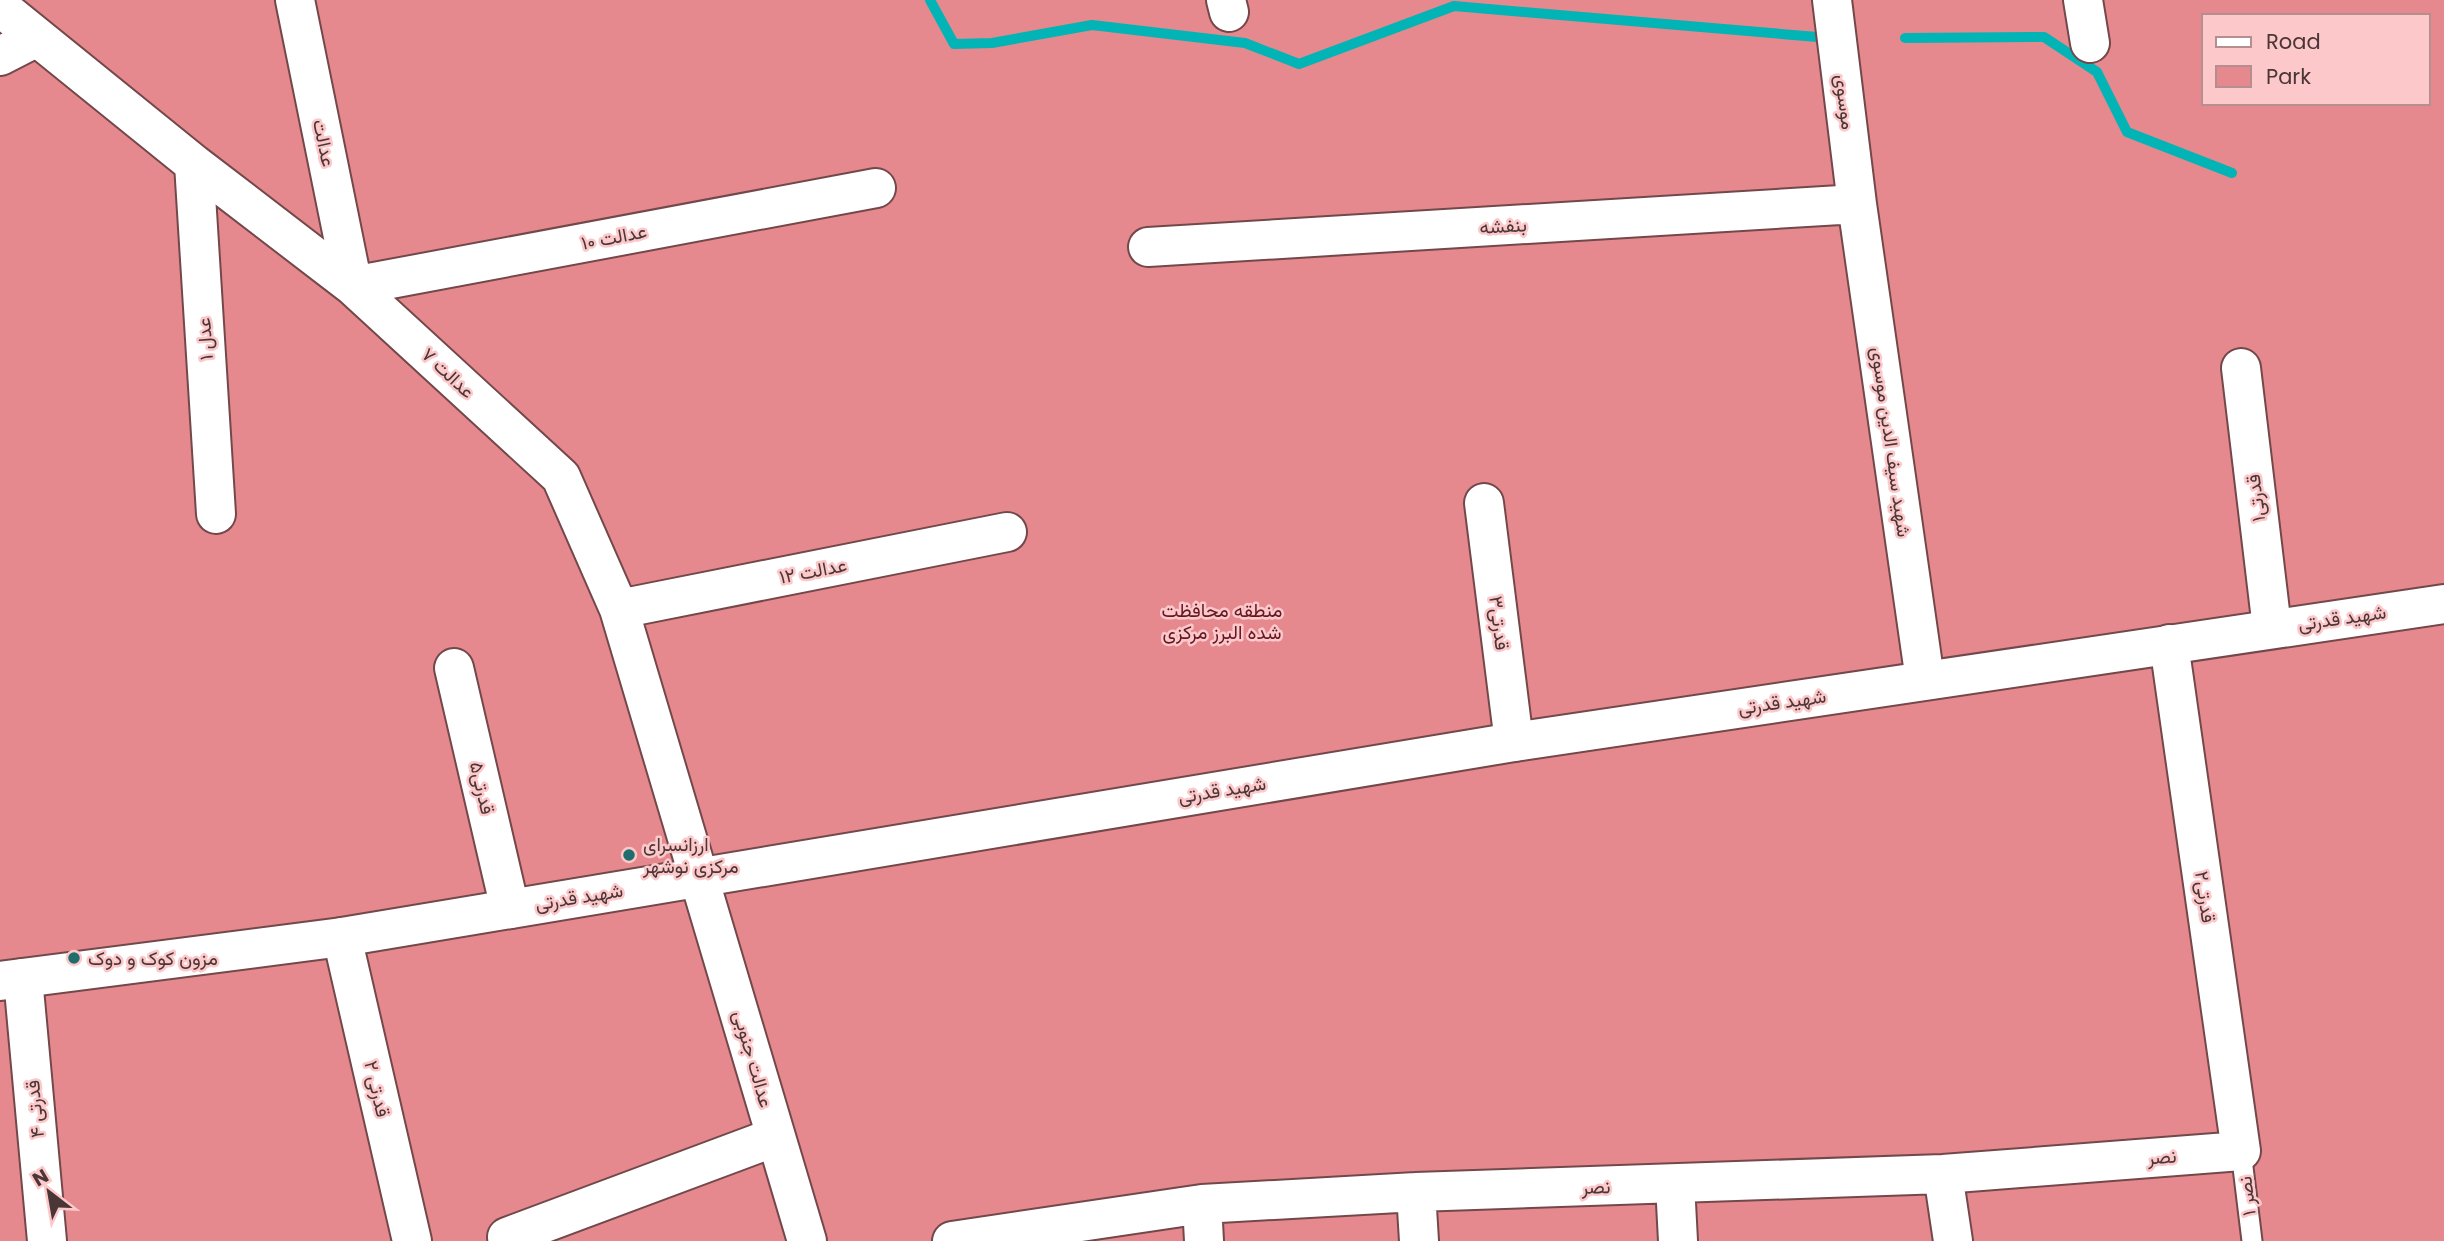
<svg xmlns="http://www.w3.org/2000/svg" width="2444" height="1241" font-family="Poppins,Vazirmatn,sans-serif">
<style>
.green{fill:#e5898e;fill-rule:evenodd}
.lines{fill:none;stroke-linecap:round;stroke-linejoin:round}
.stream{stroke:#02b4b6;stroke-width:10}
.lane-casing{stroke:#73484a;stroke-width:23}
.street-casing{stroke:#73484a;stroke-width:42}
.secondary-casing{stroke:#73484a;stroke-width:42}
.lane{stroke:#fff;stroke-width:19}
.street{stroke:#fff;stroke-width:38}
.secondary{stroke:#fff;stroke-width:38}
.poi-dot{fill:#216d6e;stroke:#fcc8ca;stroke-width:2.5}
.labels{text-anchor:middle;dominant-baseline:central;stroke-width:5;stroke-linejoin:round;paint-order:stroke}
.street-label{font-size:19px;fill:#4a3636;stroke:#fcc8ca}
.park-label{font-size:19px;fill:#621723;stroke:#fcc8ca}
.poi-label{font-size:19px;fill:#4a3636;stroke:#fcc8ca;text-anchor:start}
</style>
<rect width="100%" height="100%" fill="#eebbbd"/>
<!-- green -->
<path class="green" d="M0,0h2444v1241h-2444zM2204,16h224v87h-224z"/>
<g class="lines">
<!-- stream -->
<path class="stream" d="M930,0l24,44 38,-1 100,-18 153,18 54,21 155,-58 375,32
M1905,38l139,-1 53,35 30,60 105,41"/>
<!-- lane casing -->
<g class="lane-casing">
<path id="lane" d="M2241,1151l11,90"/>
</g>
<!-- street casing -->
<g class="street-casing">
<path id="street" d="M295,0l58,286 523,-98
M1226,0l3,12
M1832,0l25,204 68,476
M2083,0l7,43
M0,7l194,157 159,122 208,191 58,132 188,632
M0,56l37,-19
M194,164l22,350
M1148,247l709,-43
M2241,368l31,260
M1484,503l30,239
M619,609l388,-77
M454,668l56,241
M342,937l70,304
M23,978l24,263
M1943,1174l10,67
M1675,1184l3,57
M1416,1192l3,49
M1202,1204l2,37
M507,1237l268,-100
M952,1241l250,-37 214,-12 527,-18 298,-23 -72,-507"/>
</g>
<!-- secondary casing -->
<g class="secondary-casing">
<path id="secondary" d="M0,981l342,-44 1172,-195 930,-138"/>
</g>
<!-- lane -->
<use href="#lane" class="lane"/>
<!-- street -->
<use href="#street" class="street"/>
<!-- secondary -->
<use href="#secondary" class="secondary"/>
</g>
<!-- markers -->
<g class="poi-dot">
<circle cx="629" cy="855" r="7"/>
<circle cx="74" cy="958" r="7"/>
</g>
<g class="labels">
<!-- street labels -->
<g class="street-label">
<text transform="translate(1845 102) rotate(83)">موسوی</text>
<text transform="translate(324 143) rotate(78)">عدالت</text>
<text transform="translate(1503 226) rotate(-3)">بنفشه</text>
<text transform="translate(614 237) rotate(-11)">عدالت ۱۰</text>
<text transform="translate(205 339) rotate(-94)">عدل ۱</text>
<text transform="translate(448 373) rotate(43)">۷ عدالت</text>
<text transform="translate(1891 442) rotate(82)">شهید سیف الدین موسوی</text>
<text transform="translate(2256 498) rotate(-97)">قدرتی۱</text>
<text transform="translate(813 571) rotate(-11)">عدالت ۱۲</text>
<text transform="translate(2342 618) rotate(-8)">شهید قدرتی</text>
<text transform="translate(1499 623) rotate(83)">قدرتی۳</text>
<text transform="translate(1782 702) rotate(-8)">شهید قدرتی</text>
<text transform="translate(482 788) rotate(77)">قدرتی۵</text>
<text transform="translate(1222 790) rotate(-9)">شهید قدرتی</text>
<text transform="translate(579 897) rotate(-9)">شهید قدرتی</text>
<text transform="translate(2205 897) rotate(82)">قدرتی۲</text>
<text transform="translate(753 1059) rotate(74)">عدالت جنوبی</text>
<text transform="translate(377 1089) rotate(77)">قدرتی ۲</text>
<text transform="translate(35 1109) rotate(-95)">قدرتی ۴</text>
<text transform="translate(2162 1157) rotate(-4)">نصر</text>
<text transform="translate(1596 1187) rotate(-2)">نصر</text>
<text transform="translate(2247 1196) rotate(-97)">نصر ۱</text>
</g>
<!-- park labels -->
<g class="park-label">
<text x="1222" y="610">منطقه محافظت<tspan x="1222" dy="22">شده البرز مرکزی</tspan></text>
</g>
<!-- poi labels -->
<g class="poi-label">
<text x="643" y="844">ارزانسرای<tspan x="643" dy="22">مرکزی نوشهر</tspan></text>
<text x="88" y="958">مزون کوک و دوک</text>
</g>
</g>
<!-- legend -->
<rect x="2202" y="14" width="228" height="91" fill="#fcc8ca" stroke="#b58e8f" stroke-width="2"/>
<rect x="2216" y="37" width="35" height="10" fill="#ffffff" stroke="#b58e8f" stroke-width="2"/>
<text x="2266" y="49" font-size="21" fill="#4a3636">Road</text>
<rect x="2216" y="66" width="35" height="21" fill="#e5898e" stroke="#b58e8f" stroke-width="2"/>
<text x="2266" y="84" font-size="21" fill="#4a3636">Park</text>
<!-- north arrow -->
<g transform="translate(49 1192) rotate(329)" stroke="#fcc8ca" stroke-width="5" paint-order="stroke">
<path d="M0-5L12 26L0 18L-12 26Z" fill="#4a3636"/>
<text y="-10" font-size="19" font-weight="bold" text-anchor="middle" fill="#4a3636">N</text>
</g>
</svg>
